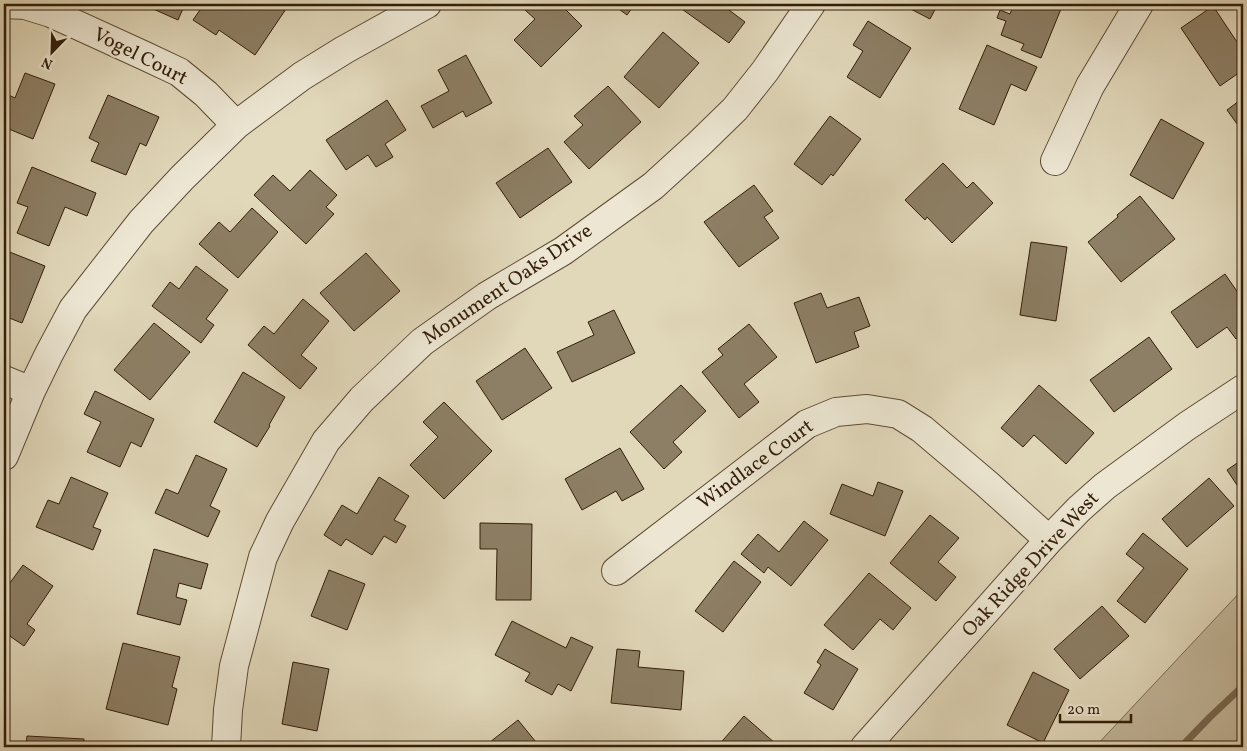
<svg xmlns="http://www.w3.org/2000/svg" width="1247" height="751" font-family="Vollkorn,serif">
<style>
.green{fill:#c3b89c;stroke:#7a6b52}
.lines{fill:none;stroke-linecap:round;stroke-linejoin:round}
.stream{stroke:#78684f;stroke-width:7}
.building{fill:#8d7f65;stroke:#321e09}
.minor-casing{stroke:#5e4c35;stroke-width:30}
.minor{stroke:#ece6d2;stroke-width:28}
.labels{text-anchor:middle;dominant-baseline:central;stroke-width:5;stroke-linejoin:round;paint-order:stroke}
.street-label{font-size:20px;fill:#321e09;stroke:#ece6d2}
</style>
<rect width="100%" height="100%" fill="#e1d8ba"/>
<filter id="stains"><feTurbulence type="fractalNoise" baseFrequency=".004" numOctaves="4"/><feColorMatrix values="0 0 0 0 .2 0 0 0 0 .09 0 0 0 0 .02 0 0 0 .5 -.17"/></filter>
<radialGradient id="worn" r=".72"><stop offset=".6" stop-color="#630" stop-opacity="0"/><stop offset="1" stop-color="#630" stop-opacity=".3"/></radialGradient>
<!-- green -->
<path class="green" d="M1243,589v158h-148z"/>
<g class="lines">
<!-- stream -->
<path class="stream" d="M1181,747l29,-30 33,-31"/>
</g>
<!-- building -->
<path class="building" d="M142,4h43l-7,16z
M204,4h81l3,2 -33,49 -36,-25 -3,5 -23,-15z
M531,4h29l22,22 -41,41 -27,-27 21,-21 -10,-9z
M612,4h23l-8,11z
M675,4h59l-5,6 16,12 -16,21z
M901,4h37l-8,15z
M1014,4h49l-22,54 -20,-8 3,-6 -23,-9 5,-14 -9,-3 3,-8 10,4z
M1213,6l24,36 6,-4v32l-23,16 -39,-58z
M868,21l43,27 -31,50 -33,-21 16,-26 -10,-6z
M663,32l36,31 -40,45 -35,-31z
M987,45l50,22 -11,24 -15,-7 -17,41 -35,-16z
M466,55l26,48 -26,14 -3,-6 -30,17 -12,-22 28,-15 -11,-21z
M25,73l30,11 -22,55 -29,-12v-34l11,5z
M608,86l33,36 -52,47 -25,-27 19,-17 -9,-9z
M108,95l51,22 -13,29 -6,-3 -14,32 -35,-14 8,-18 -10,-5z
M1243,98v28l-3,2 -13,-18z
M387,100l19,30 -21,14 8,13 -17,10 -8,-12 -22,15 -20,-30z
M830,116l31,23 -28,37 -2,-2 -9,11 -28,-21z
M1161,119l43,24 -31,56 -43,-24z
M548,148l24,34 -52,36 -24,-35z
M943,163l24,25 6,-6 20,21 -41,40 -25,-26 -2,3 -20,-20z
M32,167l64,26 -9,23 -22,-9 -16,39 -32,-13 11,-26 -11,-4z
M310,170l27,25 -11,12 8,7 -28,30 -52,-49 19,-20 17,16z
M754,185l19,26 -9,6 15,21 -40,29 -35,-45z
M1140,196l35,43 -54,43 -33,-40 30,-25 -1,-2z
M252,208l26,24 -40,46 -39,-34 20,-22 11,10z
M1031,242l36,5 -11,74 -36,-6z
M7,251l38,15 -23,57 -18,-7v-57z
M366,253l34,38 -46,40 -34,-38z
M196,266l32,24 -22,29 8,6 -13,18 -49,-37 18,-24 9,7z
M1225,274l18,26v34l-7,5 -9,-12 -30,21 -26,-36z
M821,293l6,15 32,-11 11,29 -16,6 5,15 -43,16 -22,-60z
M303,299l26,22 -28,34 16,13 -17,21 -52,-44 16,-19 10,8z
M614,310l21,43 -63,29 -15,-30 37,-17 -6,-13z
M154,323l36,29 -40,48 -36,-30z
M749,324l28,33 -33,27 15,18 -20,16 -37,-46 21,-17 -5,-6z
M1149,337l23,32 -58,43 -24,-32z
M525,348l27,40 -50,32 -26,-39z
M243,372l42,25 -16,28 1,1 -13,21 -43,-25z
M681,385l25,26 -33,31 9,10 -18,17 -34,-37z
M1039,385l55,48 -28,31 -32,-29 -11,12 -22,-19z
M95,391l59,28 -13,28 -10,-5 -11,25 -33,-15 14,-30 -17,-8z
M444,402l48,49 -48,48 -34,-34 28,-28 -15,-15z
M620,448l24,41 -22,12 -6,-10 -34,19 -17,-31z
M196,455l31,14 -17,37 10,5 -12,26 -53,-24 11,-24 12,5z
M1243,459v35l-16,-24z
M71,477l37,16 -15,34 8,3 -8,20 -57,-23 12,-27 11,4z
M379,477l30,19 -15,24 12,6 -10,17 -12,-7 -12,19 -26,-16 -5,7 -17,-11 18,-30 15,9z
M1209,478l25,28 -47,41 -25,-28z
M878,482l25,9 -18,45 -55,-22 12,-30 31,12z
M930,515l29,23 -21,24 18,15 -20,24 -46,-38z
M804,521l24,19 -37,46 -23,-19 -4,6 -23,-19 17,-20 21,18z
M480,523l52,1 -1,76h-35l1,-51h-17z
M1143,533l45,36 -43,54 -28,-22 27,-33 -18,-14z
M154,549l54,15 -7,25 -22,-6 -3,14 11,3 -7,25 -43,-11z
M734,561l27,21 -38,50 -28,-21z
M23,565l30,21 -26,38 8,6 -11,16 -20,-14v-41z
M329,570l36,14 -18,46 -36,-14z
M869,573l42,35 -18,22 -13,-11 -27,31 -29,-25z
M1102,606l27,30 -49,43 -26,-30z
M512,621l54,27 5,-11 22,10 -22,44 -13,-7 -6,11 -27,-14 5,-8 -35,-18z
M123,643l57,14 -8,30 5,2 -9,36 -62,-16z
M617,649l23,2 -2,16 46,4 -3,39 -70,-7z
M825,649l33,20 -25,41 -29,-17 17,-28 -4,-3z
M293,662l36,7 -12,62 -35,-7z
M1033,672l36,18 -26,53 -36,-18z
M744,716l32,28 -2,3h-57z
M518,720l22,27h-54l-1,-1z
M27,736l57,3v8h-58z
M413,742v5h-37v-4z"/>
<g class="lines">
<!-- minor casing -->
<g class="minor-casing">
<path id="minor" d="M4,4l21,1 26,8 94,43 34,16 27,22 30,31
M1055,161l35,-75 49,-82
M4,380l27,11
M4,456l27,-65 18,-37 24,-45 68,-87 41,-44 54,-53 66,-49 42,-26 83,-46
M616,571l191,-147 29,-12 31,-3 31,5 24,15 65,55 62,56
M226,747l2,-37 6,-44 29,-109 17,-36 46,-80 36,-42 60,-57 65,-46 76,-45 90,-65 46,-42 36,-35 30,-38 46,-67
M865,747l184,-207 30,-31 26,-23 82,-60 56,-37"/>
</g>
<!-- minor -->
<use href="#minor" class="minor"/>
</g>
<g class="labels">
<!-- street labels -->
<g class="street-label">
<text transform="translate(140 57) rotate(27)">Vogel Court</text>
<text transform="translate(508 285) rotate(-34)">Monument Oaks Drive</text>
<text transform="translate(756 465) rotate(-36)">Windlace Court</text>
<text transform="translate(1031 565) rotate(-47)">Oak Ridge Drive West</text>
</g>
</g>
<!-- margin -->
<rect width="1247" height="751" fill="none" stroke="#e1d8ba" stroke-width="20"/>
<rect x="5" y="5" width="1237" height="741" fill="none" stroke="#321e09" stroke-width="2.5"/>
<rect x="10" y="10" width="1227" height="731" fill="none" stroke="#321e09"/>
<!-- north arrow -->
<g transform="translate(52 52) rotate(203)" stroke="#ece6d2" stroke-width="4" paint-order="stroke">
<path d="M0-4L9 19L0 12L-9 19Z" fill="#321e09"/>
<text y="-8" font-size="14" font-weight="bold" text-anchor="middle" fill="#321e09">N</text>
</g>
<!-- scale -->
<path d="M1060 714v8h71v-8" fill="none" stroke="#321e09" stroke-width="2.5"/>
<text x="1067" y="714" font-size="15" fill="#321e09" stroke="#ece6d2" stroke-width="4" paint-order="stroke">20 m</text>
<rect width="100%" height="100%" filter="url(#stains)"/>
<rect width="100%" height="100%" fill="url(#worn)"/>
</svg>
